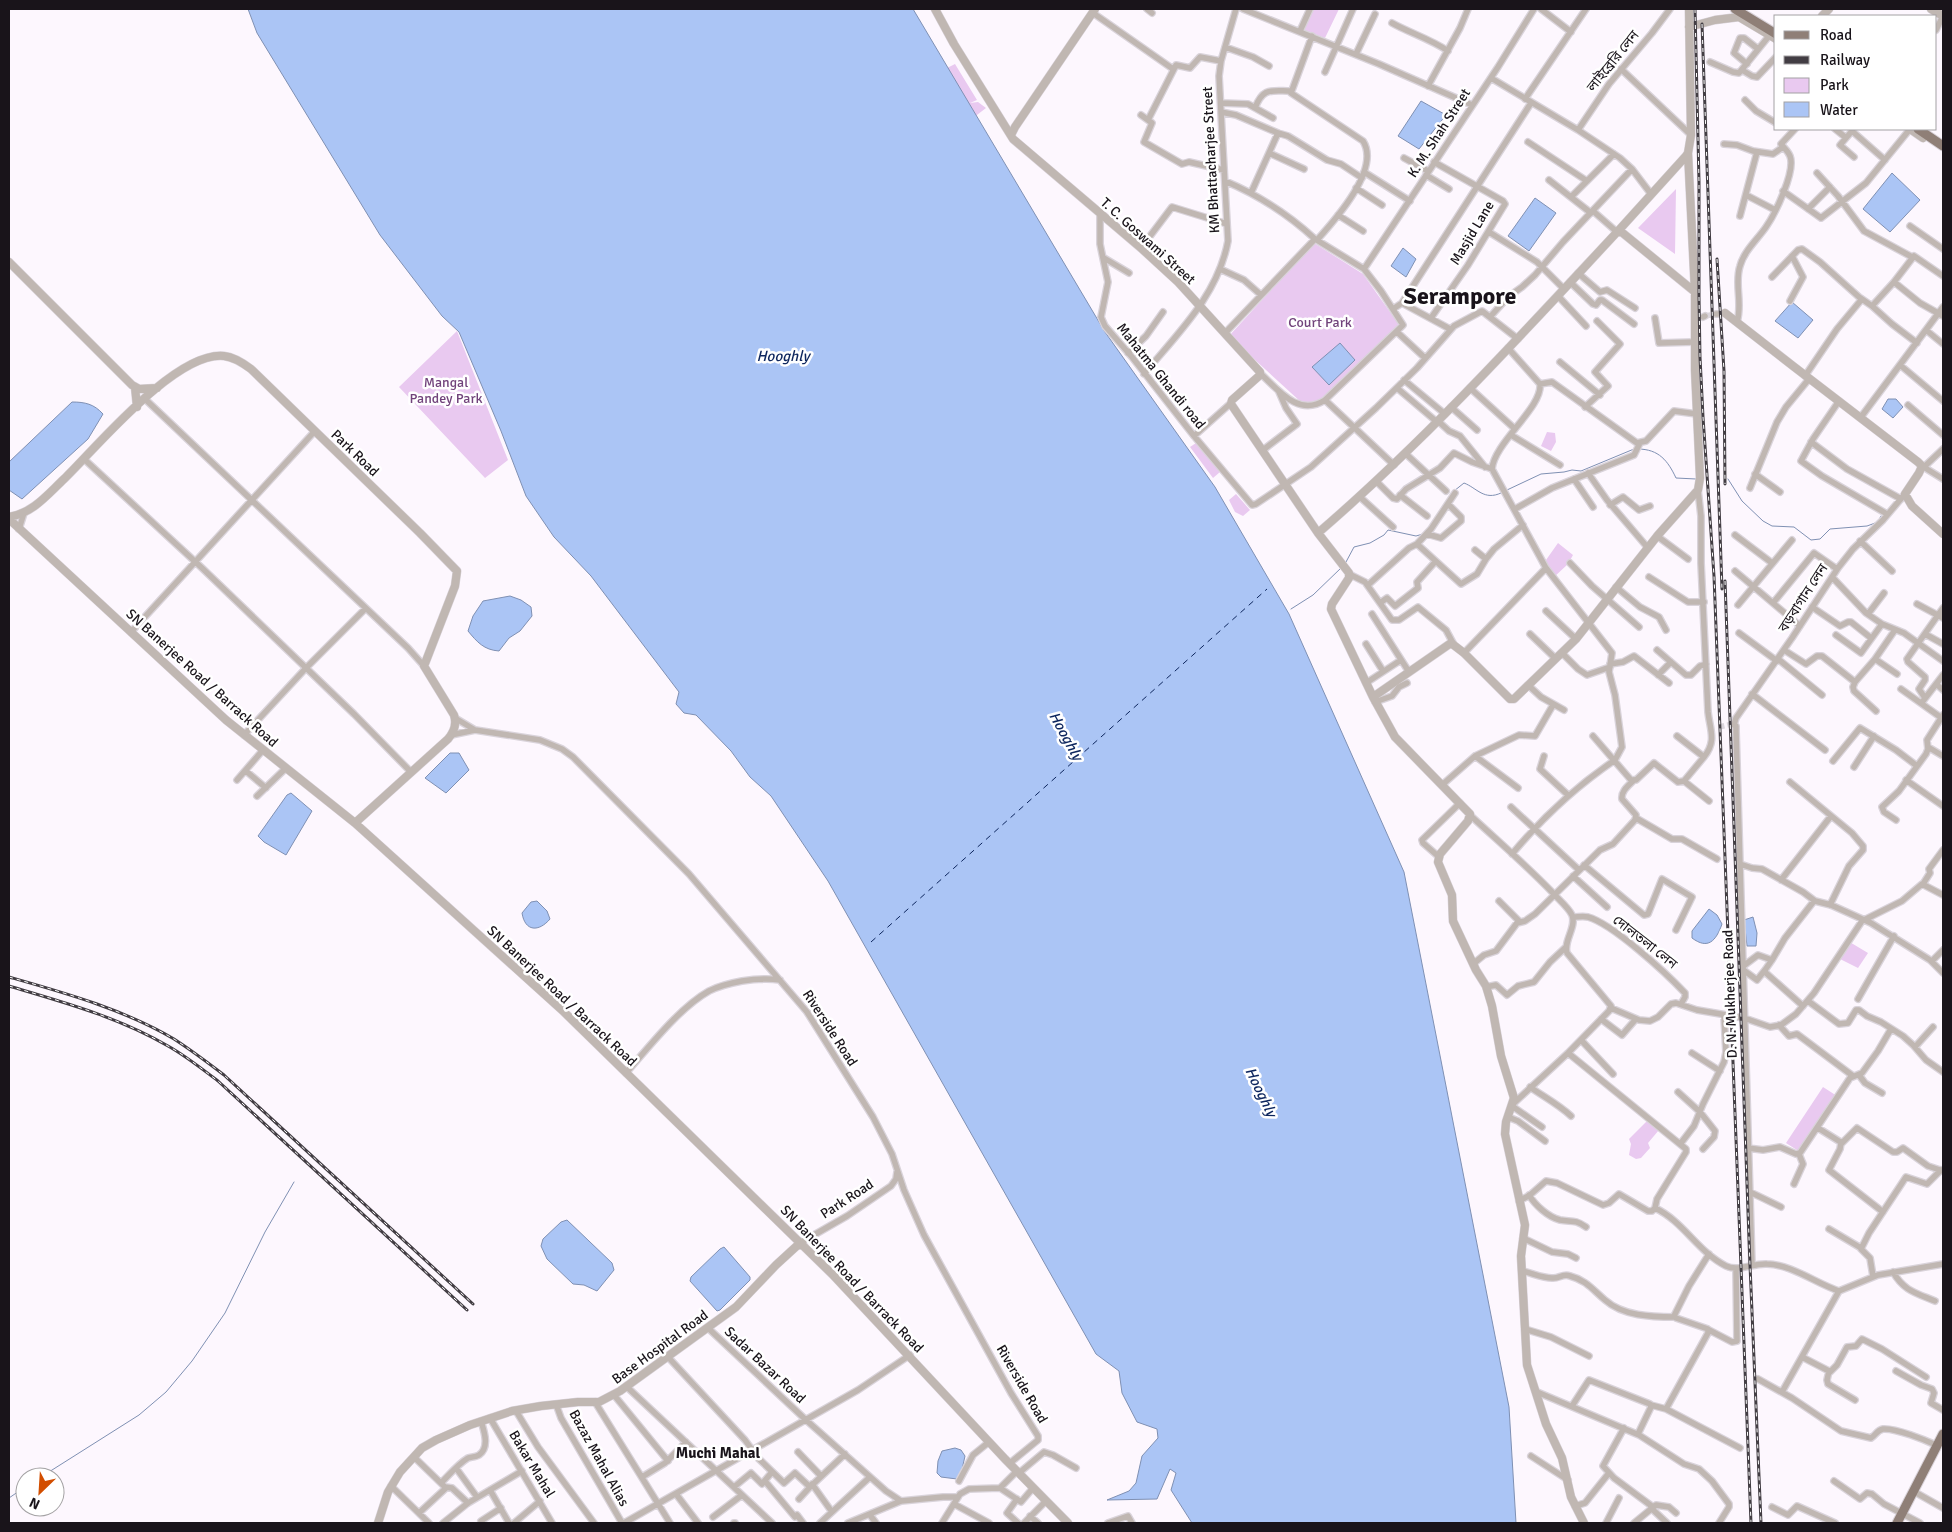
<svg xmlns="http://www.w3.org/2000/svg" width="1952" height="1532" font-family="Signika,'Noto Sans Bengali',sans-serif">
<style>
.green{fill:#e9c9f0}
.water{fill:#abc5f5;stroke:#7f90b3}
.lines{fill:none;stroke-linecap:round;stroke-linejoin:round}
.stream{stroke:#7f90b3;stroke-width:1}
.ferry{stroke:#0d265e;stroke-width:1;stroke-dasharray:6 5;stroke-linecap:butt}
.minor-tunnel{stroke:#dbd5dc;stroke-width:5.5;stroke-dasharray:5.5 3;stroke-linecap:butt}
.minor-casing{stroke:#d9d3da;stroke-width:8}
.tertiary-casing{stroke:#d9d3da;stroke-width:9}
.primary-casing{stroke:#d9d3da;stroke-width:11}
.minor{stroke:#c0b7b2;stroke-width:5.5}
.tertiary{stroke:#c0b7b2;stroke-width:8}
.primary{stroke:#8f7f77;stroke-width:9}
.rail-casing{stroke:#423d43;stroke-width:3}
.rail{stroke:#fff;stroke-width:1;stroke-dasharray:4;stroke-linecap:butt}
.labels{text-anchor:middle;dominant-baseline:central;stroke-width:5;stroke-linejoin:round;paint-order:stroke}
.street-label{font-size:14px;fill:#19141a;stroke:#fff}
.park-label{font-size:14px;fill:#71437b;stroke:#fff}
.water-label{font-size:15px;font-style:italic;fill:#0d265e;stroke:#fff}
.neighbourhood-label{font-size:15px;font-weight:bold;fill:#19141a;stroke:#fff}
.town-label{font-size:24px;font-weight:bold;fill:#19141a;stroke:#fff}
</style>
<rect width="100%" height="100%" fill="#fdf7fe"/>
<!-- green -->
<path class="green" d="M1313,9h26l-14,29 -21,-8z
M955,64l22,36 -7,3 8,-1 8,6 -13,10 -30,-48z
M1676,189l-1,65 -37,-26z
M1314,243l49,31 37,52 -35,33 -43,47 -20,-3 -73,-67z
M457,331l51,129 -23,18 -86,-91z
M1547,432l8,1 1,9 -5,9 -10,-5z
M1196,443l24,29 -7,6 -23,-31z
M1236,494l14,16 -7,6 -8,-4 -6,-12z
M1558,543l15,12 -5,9 -15,14 -7,-18z
M1848,941l20,12 -10,15 -18,-9z
M1823,1087l14,9 -37,56 -14,-9z
M1648,1120l11,10 -11,13 2,5 -9,10 -5,1 -7,-4 2,-11 -2,-5z"/>
<!-- water -->
<path class="water" d="M248,9h665l192,323 110,155 74,127 115,258 105,535 7,116h-324l-21,-33 5,-17 -6,-4 -13,30 -50,1 22,-9 7,-8 6,-27 16,-18 -1,-9 -20,-7 -15,-29 -3,-22 -23,-17 -268,-473 -57,-85 -21,-19 -19,-26 -35,-36 -12,-2 -8,-9 3,-12 -88,-116 -37,-39 -28,-41 -25,-65 -42,-99 -17,-16 -62,-81 -123,-202z
M1421,101l25,14 -27,34 -21,-13z
M1892,173l28,27 -30,32 -27,-23z
M1535,198l21,15 -27,38 -21,-15z
M1403,248l13,11 -10,18 -15,-11z
M1792,302l21,18 -15,18 -23,-17z
M1340,343l15,17 -26,25 -17,-18z
M1888,399h8l7,8 -10,11 -11,-9z
M72,402c13,0 22,2 31,12l-15,25 -66,60 -13,-9v-28z
M510,596l11,4 10,7 1,9 -12,15 -11,7 -10,13c-15,-1 -22,-9 -31,-20l5,-15 10,-15z
M450,753h9l10,17 -23,23 -21,-15z
M291,793l21,18 -26,44 -22,-13 -6,-6 29,-41z
M537,901l10,10 3,8c-11,13 -25,13 -28,-6l9,-11z
M1709,909l8,6 5,9c-6,17 -14,26 -30,14v-7z
M1753,917l4,16 -1,13h-9l-3,-26z
M567,1220l45,43 2,7 -17,21 -13,-6 -11,-1 -26,-25 -6,-13 2,-7 18,-17z
M724,1247l26,30v3l-30,30 -3,1 -27,-30 1,-4 29,-28z
M955,1448l6,2 4,6 -4,18 -4,5 -16,-2 -4,-4 1,-12 4,-10z"/>
<g class="lines">
<!-- stream -->
<path class="stream" d="M1638,449c21,0 30,12 38,29l20,1
M1728,479l14,22 21,20 9,5 22,1 17,13 9,-1 10,-10 37,-3 11,-4 3,-6
M1507,490l34,-16 23,-2 8,-2 9,1 53,-22
M1454,491l10,-8c13,5 20,18 37,10
M1346,562l8,-15 16,-4 14,-8 4,-5 28,6 7,-2
M1291,609l22,-14 28,-27
M41,1477l98,-62 27,-23 26,-31 33,-48 40,-81 29,-50
M9,1498l16,-11"/>
<!-- ferry -->
<path class="ferry" d="M871,942l396,-353"/>
<!-- minor-tunnel -->
<path class="minor-tunnel" d="M1705,316l11,-2
M1719,727l13,-3"/>
<!-- minor casing -->
<g class="minor-casing">
<path id="minor" d="M1147,9l5,4
M1243,9l136,55 93,41
M1541,9l30,23
M1093,13l80,56
M1392,23c18,10 38,16 56,28
M1936,30l7,-14
M1300,31l10,-22
M1312,36l-21,57 72,48c18,28 -28,79 -46,99
M1225,47l28,10 16,9
M1356,54l19,-40
M1710,62l23,10 6,1 30,-37
M1747,64l-13,-11 6,-15h4l14,11
M1621,69l70,66
M1742,70l10,6 5,1 19,-20
M1325,72l28,-63
M1491,78l87,52 42,28 12,11 19,25
M1428,86l32,-58 8,-19
M1525,99l61,-90
M1745,100l11,11 20,12
M1221,103l27,1 25,14
M1255,108c8,-21 16,-17 36,-17
M1221,112l15,3 42,18 10,3 39,24 14,4 21,14
M1141,115l11,8 -8,19 38,22 7,-2 35,8
M1148,120l28,-55 14,3 10,-11 21,4
M1835,129l10,8
M1578,130l31,-46 43,-51 18,-24
M1528,142l59,39
M1724,144l13,1 16,6 20,3 10,-7
M1269,153l35,16
M1854,157l-14,-12 12,-14 33,29
M1404,158l24,13
M1364,172l46,29
M1817,173l21,23 26,35 48,26
M1426,175l23,14
M1549,180l42,33
M1225,181c33,14 63,33 90,58
M1356,188l26,17
M1783,191l38,27 45,-35 44,-54
M1251,193l27,-60
M1746,195l29,15
M1571,197l43,-43
M1808,209l22,-22
M1593,211l24,21
M1100,214v30l8,38 -7,35 4,9 27,31 62,79 58,69 4,-1 55,-37 65,-59 41,-40 37,-42 28,-15 36,28
M1338,215l25,16
M1740,216l17,-64
M1910,226l33,23
M1489,232l48,30 27,27
M1141,248l31,-41 55,17
M1104,258l25,15
M1220,269l24,11 17,15
M1364,269l134,-202 36,-58
M1578,273l22,19 7,-2 28,18
M1772,277l26,-27 4,-1 18,13 39,35 13,9 22,-24 26,21 23,13
M1570,282l23,22 3,1 4,-5h2l32,24
M1894,282l20,-26 29,20
M1558,296l28,30
M1790,301l13,-24 -11,-21
M1402,303l48,26
M1872,306l20,18 25,19
M1393,309l9,-6 129,-200
M1716,314h2
M1490,317l18,-20 14,-10 13,-12 28,-33 69,-73
M1703,317l2,-1
M1431,318l37,-53 37,-61 -2,-3 -69,-39
M1655,318l4,25 36,-1
M1737,322c6,-19 -3,-38 3,-56 4,-15 17,-26 26,-39 9,-13 30,-56 24,-71 -2,-5 -6,-8 -9,-12l14,-15
M1926,330l17,14
M1226,332l89,-93 49,30 17,22 22,34 -78,75c-26,17 -46,-9 -64,-26
M1397,332l28,26
M1508,348l32,36c3,23 -46,59 -48,85l54,99
M1128,353l18,-17 17,-24
M1560,362l40,33
M1900,365l43,36
M1144,374c34,-41 74,-79 84,-133l-9,-165 2,-15 15,-52
M1805,376l32,-47 25,-30
M1404,380l41,34
M1540,384l12,-2 85,61 9,-2 28,-30 23,3
M1397,388l40,34
M1470,388l45,41
M145,399l263,249 16,18
M1325,400l69,65
M1839,401l-26,38 -12,22 21,15 65,38
M1908,405l35,30
M1451,407l26,23
M1585,407l23,-21 -13,-14 25,-28 -23,-23
M1861,417l82,-110
M1438,421l11,10 11,5 25,31
M1511,435l49,30
M1194,436l37,-33
M1811,442l36,27 54,30
M1263,450l34,-26 -11,-16 -7,-16
M1406,454l40,37
M84,459l118,109 152,146 56,57
M1922,466l21,13
M1924,467l19,-18
M1588,473l19,27 41,48
M1755,474l25,18
M1574,479l19,28
M1377,482l16,16 4,1 9,-10 34,-21 14,-15 18,9 20,7
M1750,488l27,-66 9,-15 23,-28
M1400,495l27,21
M1360,497l33,30
M1610,505l13,-8 16,13 11,-4
M1515,509l37,-21 82,-33 6,-12
M19,529l5,-16
M1427,534l14,4 20,-17v-4l-13,-13
M1735,535l37,28
M1657,536l31,23
M1860,541l32,30
M1417,544l14,-15 24,-36
M1486,559l8,-10 29,-24
M1570,563l22,23 47,41
M1735,571l65,55
M1349,574l16,8 27,38h7l19,-13 28,23 7,13
M1649,577l39,25h16
M1832,577l34,36 16,11 22,9 39,28
M1368,585l41,-37 8,-4 44,40 16,-10 9,-15 -11,-9
M1616,587l24,20 19,10 7,13
M1380,603l7,-5 8,8 23,-18 -1,-6 18,-20
M1773,603l41,-50 23,16
M1917,604l26,14
M1738,605l54,-65
M1812,607l28,19 8,-4h3l20,16
M1546,611l30,28
M1372,614l37,58
M1868,614l16,-21
M131,632l183,-200
M1739,633l38,28
M1530,634l25,24
M1925,634l18,10
M1836,635l25,18 21,-29
M1366,644l17,27
M1657,650l29,25h5l9,-9 6,-2
M1784,650l22,14 11,-8h5l33,26 -2,5 1,4 22,20
M1464,653l82,-85 66,85 -3,19 6,23 7,52 -7,13c-40,27 -72,57 -103,94
M1562,653l16,16 9,6 23,-8
M1778,659l44,36
M1875,659l22,15
M1610,664l13,-2 11,-6 35,27
M1658,675l13,-13
M1855,682l20,-23 20,-29
M1366,683l35,-23
M1936,684l7,6
M1528,685l13,12 23,13
M1901,689l42,30
M1752,694l73,56
M1925,698l-6,-9 6,-9v-3l-17,-15 -1,-3 36,-51
M1923,701l20,-26
M1375,702l17,-6 7,-9 8,-4
M455,718l20,12 65,10 22,9 11,8 116,117 118,138 66,105 19,37 12,36 20,45 87,158 27,43v4l-28,23
M1734,725l2,1v5l16,534
M1734,725l2,-7 56,-80 46,-70 15,-19 30,-29 22,-26
M244,735l62,-67 59,-59
M451,735l24,-5
M1593,736l38,44h5l18,-17 24,19 6,-1 25,20
M1677,736l27,21c13,-16 6,-27 4,-45l-7,-149v-47l-3,-26
M1928,747l15,9
M1475,756l44,-21 16,1 18,-31
M1544,756l-4,13 28,26
M1833,761l27,-33 36,22 21,16
M1854,767l20,-31
M246,771l20,17
M237,780l26,-30
M1906,780l37,26
M1684,781l20,-24
M1790,782l62,51 11,13v4l-14,16 -19,39
M1442,785l33,-29 43,32
M257,796l29,-28
M1511,807l68,63
M1471,816c27,25 55,49 81,76 6,7 16,15 20,23 5,12 -9,26 -5,38l44,53 -2,5 -41,42 -54,50
M1636,818l36,21h10l35,20
M1896,820l-12,-8 -2,-5 17,-16 27,-37 2,-5 -1,-9 16,-25
M1439,857l-16,-14 -1,-3 38,-37
M1740,864l12,4 10,1 41,23 12,9 16,4 40,18 59,37 13,13
M1584,865l60,50 4,-1 14,-35 30,18 -16,33
M1573,876l34,31
M1781,880l50,-64
M1923,884l7,-11 -1,-4 14,-19
M1499,901l21,21
M1573,917c5,0 10,-1 15,0 25,7 78,56 97,76v4l-4,7
M1772,960l-7,10 1,3 37,33
M1932,961l11,-11
M1473,964l11,-9 12,-4 21,-28 8,-2 10,-7 65,-64 13,-6 22,-24 1,-5 -14,-16c-1,-8 6,-13 12,-19
M1742,967l16,-12 14,5 13,-22 29,-37
M1742,969l15,11 8,-10
M1486,987l10,-2 11,10 11,-9 16,-4 16,-20 16,-15
M1858,999l36,-63
M1808,1001l31,23 9,-1 8,-13h3l8,6 14,6 22,14 10,9 13,15 17,12
M1611,1008l28,12 11,1 8,-4 13,-13 5,-1 21,7 47,8 26,9 11,-2 15,-11 18,-21 48,-72 40,-20 20,-17 21,11
M1601,1019l21,16 14,-16
M1779,1025l10,11 8,-2 56,42
M1581,1040l32,34
M1915,1047l18,-20
M1568,1053l118,96v3l-29,47 -2,9
M1692,1053l28,18
M626,1073c23,-26 53,-65 83,-82 10,-5 22,-8 33,-10 13,-2 25,-3 38,-1
M1859,1075l6,8 17,10
M1530,1087c14,10 28,17 41,29
M1678,1092l22,20 15,19 -1,6 -11,12
M1512,1106l30,21
M1508,1117l10,4 27,20
M1818,1128l24,15 15,-15 36,24h4l6,-4 25,18 15,5
M1681,1143l13,-17 9,-22 21,-42 2,-10 -2,-36
M1841,1143l-1,6 -11,21 54,42
M1748,1148l15,2 17,-3 16,7 4,-1 50,-75 12,-5 16,-22 13,-22
M1794,1184l9,-20 -4,-10
M1750,1192l31,15
M1529,1195c6,10 19,22 31,25 11,2 15,-1 26,7
M1519,1201l11,-6 16,-14 11,2 46,22 6,-2 10,-9 29,17h4l3,-3c28,13 43,44 71,58 12,6 27,-3 41,-2 26,1 48,19 72,27l39,-16 65,-11
M1829,1229l32,19
M1523,1238l29,14 16,2 8,4
M800,1243l47,-27 44,-30 5,-7 1,-7
M1522,1271c10,2 20,7 30,7 7,1 11,-5 18,-2 16,4 23,14 35,24 18,16 46,17 70,17
M1893,1272c11,19 23,21 42,29
M1873,1276l-3,-18 -9,-9 8,-16 37,-56 21,7 14,-14
M708,1328l98,92 80,71 15,10
M1525,1329l26,8 38,19
M1709,1330l23,12 5,-1 -1,-73
M668,1357l77,83 13,18 26,25 11,-10 15,14
M1802,1357l27,14 -2,9 1,4 27,16
M1896,1371l25,14 11,4 2,4 -3,10 12,7
M1830,1372l7,-7 10,-18 9,-1 6,-7 20,10 44,28
M1758,1379l34,19 49,33 30,7c5,-3 6,-8 12,-9 13,-1 42,11 53,16
M627,1387l145,136
M1537,1392l102,43 45,29 15,5 13,12 17,23v3l-10,16
M1782,1392l57,-101
M614,1395l54,66
M595,1402l75,121
M556,1404l5,14 61,105
M1651,1405l15,4 42,-76v-4l-32,-11 -2,-2 15,-30 20,-32
M1572,1406l17,-26 61,24 1,3 -13,27
M1666,1409l74,39
M516,1411l22,36 56,76
M490,1418l62,105
M1624,1428l-21,38 11,12 39,29
M798,1452l23,24
M1531,1456l37,24
M414,1457l32,31 -27,25
M456,1468l21,29
M1019,1473l25,-21 9,3 23,13
M642,1477l23,-14 21,-21
M765,1481l30,36 2,-2 6,8
M959,1481l14,-26 16,-13
M1834,1481l26,18 7,-6 5,1 12,10 36,19
M441,1483c8,-8 17,-19 27,-25 3,-1 8,-1 11,-3 11,-8 5,-24 2,-34
M812,1484l20,28
M391,1486l38,37
M445,1487l7,1 16,15
M734,1487l17,-14 11,11 10,-12
M1000,1488l21,14 12,-14
M490,1490l19,33
M1913,1491l30,17
M676,1494l22,29
M799,1499l11,-12 35,-33
M1017,1499l-10,14 11,10
M954,1504l35,19
M1575,1506l10,-3 24,-30
M1772,1507l16,8 9,-9 38,17
M1651,1508l16,15
M870,1515l6,8
M1030,1516l8,7
M713,1517l29,-22
M481,1521l20,-13
M443,1523l25,-20 54,-32
M514,1523l26,-22
M624,1523l234,-133 52,-35
M734,1523h1
M820,1523l50,-46
M848,1523l53,-22 42,-4h15
M942,1523l18,-29 9,-5 31,-1 17,-17
M1024,1523l22,-22
M1108,1523l20,-7 4,7
M1606,1523l13,-25
M1634,1523l22,-18 13,2 7,6"/>
</g>
<!-- tertiary casing -->
<g class="tertiary-casing">
<path id="tertiary" d="M935,9l19,35 59,95 128,109 37,34 82,90 -1,4 -27,24 -1,4 87,129 31,40v5l-17,26 -1,5 42,88 22,40 75,77 -2,7 -28,33 -2,8 14,33 1,26 23,49 10,16 6,20 9,50 13,42 -8,24 -1,12 20,91 -4,31 6,109 19,59 16,34 9,39 13,26
M1931,9l12,7
M1822,16l7,-7
M1689,27l26,-7 24,-3 37,22
M1910,129l13,9
M1011,135l4,-8 80,-118
M1688,153l7,139
M1619,230l67,-74 2,-3 3,-18 -2,-126
M9,262l123,123 7,4 18,-1
M1725,313l68,53 125,96 4,4 -3,7 -14,21 7,12 31,28
M135,387l2,20
M9,517c24,-4 38,-22 55,-38 33,-32 112,-128 160,-123 10,1 19,7 27,13l169,164 37,38 -2,15 -31,80 30,49c3,9 0,17 -6,24l-93,84
M9,519l217,201 129,103 208,188 270,264 172,184 63,64
M1318,533c108,-93 204,-199 301,-303l76,62v78l5,108 -2,12 -40,45 -82,104 -62,60h-4l-46,-46 -13,-10 -78,54
M378,1523l10,-31 12,-20 22,-24 14,-8 34,-15 42,-14 29,-5 37,-4h21l21,-11 116,-84 40,-42 24,-22"/>
</g>
<!-- primary casing -->
<g class="primary-casing">
<path id="primary" d="M1735,9l41,25
M1918,129l25,17
M1897,1523l46,-89"/>
</g>
<!-- minor -->
<use href="#minor" class="minor"/>
<!-- tertiary -->
<use href="#tertiary" class="tertiary"/>
<!-- primary -->
<use href="#primary" class="primary"/>
<!-- rail casing -->
<g class="rail-casing">
<path id="rail" d="M1695,9l4,173v115l1,60 3,60 11,159 37,947
M1702,24l20,565
M1717,259l7,112 1,113
M1725,581l25,684 11,258
M9,977c56,16 114,32 165,62 17,11 33,23 50,36l249,229
M9,986c54,16 109,31 159,60 18,10 34,23 50,35l249,229"/>
</g>
<!-- rail -->
<use href="#rail" class="rail"/>
</g>
<g class="labels">
<!-- street labels -->
<g class="street-label">
<text transform="translate(1613 61) rotate(-51)">লাইব্রেরি লেন</text>
<text transform="translate(1439 133) rotate(-57)">K. M. Shah Street</text>
<text transform="translate(1211 160) rotate(-93)">KM Bhattacharjee Street</text>
<text transform="translate(1472 233) rotate(-59)">Masjid Lane</text>
<text transform="translate(1148 241) rotate(42)">T. C. Goswami Street</text>
<text transform="translate(1161 376) rotate(51)">Mahatma Ghandi road</text>
<text transform="translate(355 453) rotate(44)">Park Road</text>
<text transform="translate(1803 598) rotate(-57)">বড়বাগান লেন</text>
<text transform="translate(202 678) rotate(42)">SN Banerjee Road / Barrack Road</text>
<text transform="translate(1645 942) rotate(38)">দোলতলা লেন</text>
<text transform="translate(1730 994) rotate(-92)">D. N. Mukherjee Road</text>
<text transform="translate(562 996) rotate(43)">SN Banerjee Road / Barrack Road</text>
<text transform="translate(830 1028) rotate(57)">Riverside Road</text>
<text transform="translate(847 1199) rotate(-33)">Park Road</text>
<text transform="translate(852 1279) rotate(46)">SN Banerjee Road / Barrack Road</text>
<text transform="translate(660 1347) rotate(-36)">Base Hospital Road</text>
<text transform="translate(765 1365) rotate(43)">Sadar Bazar Road</text>
<text transform="translate(1022 1384) rotate(60)">Riverside Road</text>
<text transform="translate(599 1458) rotate(61)">Bazaz Mahal Alias</text>
<text transform="translate(532 1464) rotate(59)">Bakar Mahal</text>
</g>
<!-- park labels -->
<g class="park-label">
<text x="1320" y="322">Court Park</text>
<text x="446" y="382">Mangal<tspan x="446" dy="16">Pandey Park</tspan></text>
</g>
<!-- water labels -->
<g class="water-label">
<text x="783" y="356">Hooghly</text>
<text transform="translate(1066 736) rotate(61)">Hooghly</text>
<text transform="translate(1261 1092) rotate(64)">Hooghly</text>
</g>
<!-- neighbourhood labels -->
<g class="neighbourhood-label">
<text x="718" y="1453">Muchi Mahal</text>
</g>
<!-- town labels -->
<g class="town-label">
<text x="1460" y="296">Serampore</text>
</g>
</g>
<!-- border -->
<rect width="1952" height="1532" fill="none" stroke="#19141a" stroke-width="20"/>
<!-- legend -->
<rect x="1774" y="15" width="162" height="115" fill="#ffffff" stroke="#a3a1a3"/>
<rect x="1784" y="31" width="25" height="8" fill="#8f7f77" stroke="#a3a1a3"/>
<text x="1820" y="40" font-size="15" fill="#19141a">Road</text>
<rect x="1784" y="56" width="25" height="8" fill="#423d43" stroke="#a3a1a3"/>
<text x="1820" y="65" font-size="15" fill="#19141a">Railway</text>
<rect x="1784" y="78" width="25" height="15" fill="#e9c9f0" stroke="#a3a1a3"/>
<text x="1820" y="90" font-size="15" fill="#19141a">Park</text>
<rect x="1784" y="102" width="25" height="15" fill="#abc5f5" stroke="#a3a1a3"/>
<text x="1820" y="115" font-size="15" fill="#19141a">Water</text>
<!-- north arrow -->
<g transform="translate(40 1492) rotate(205)"><circle r="24" fill="#ffffff" stroke="#a3a1a3"/>
<path d="M0-4L9 19L0 12L-9 19Z" fill="#d24e00"/>
<text y="-8" font-size="14" font-weight="bold" text-anchor="middle" fill="#19141a">N</text>
</g>
</svg>
